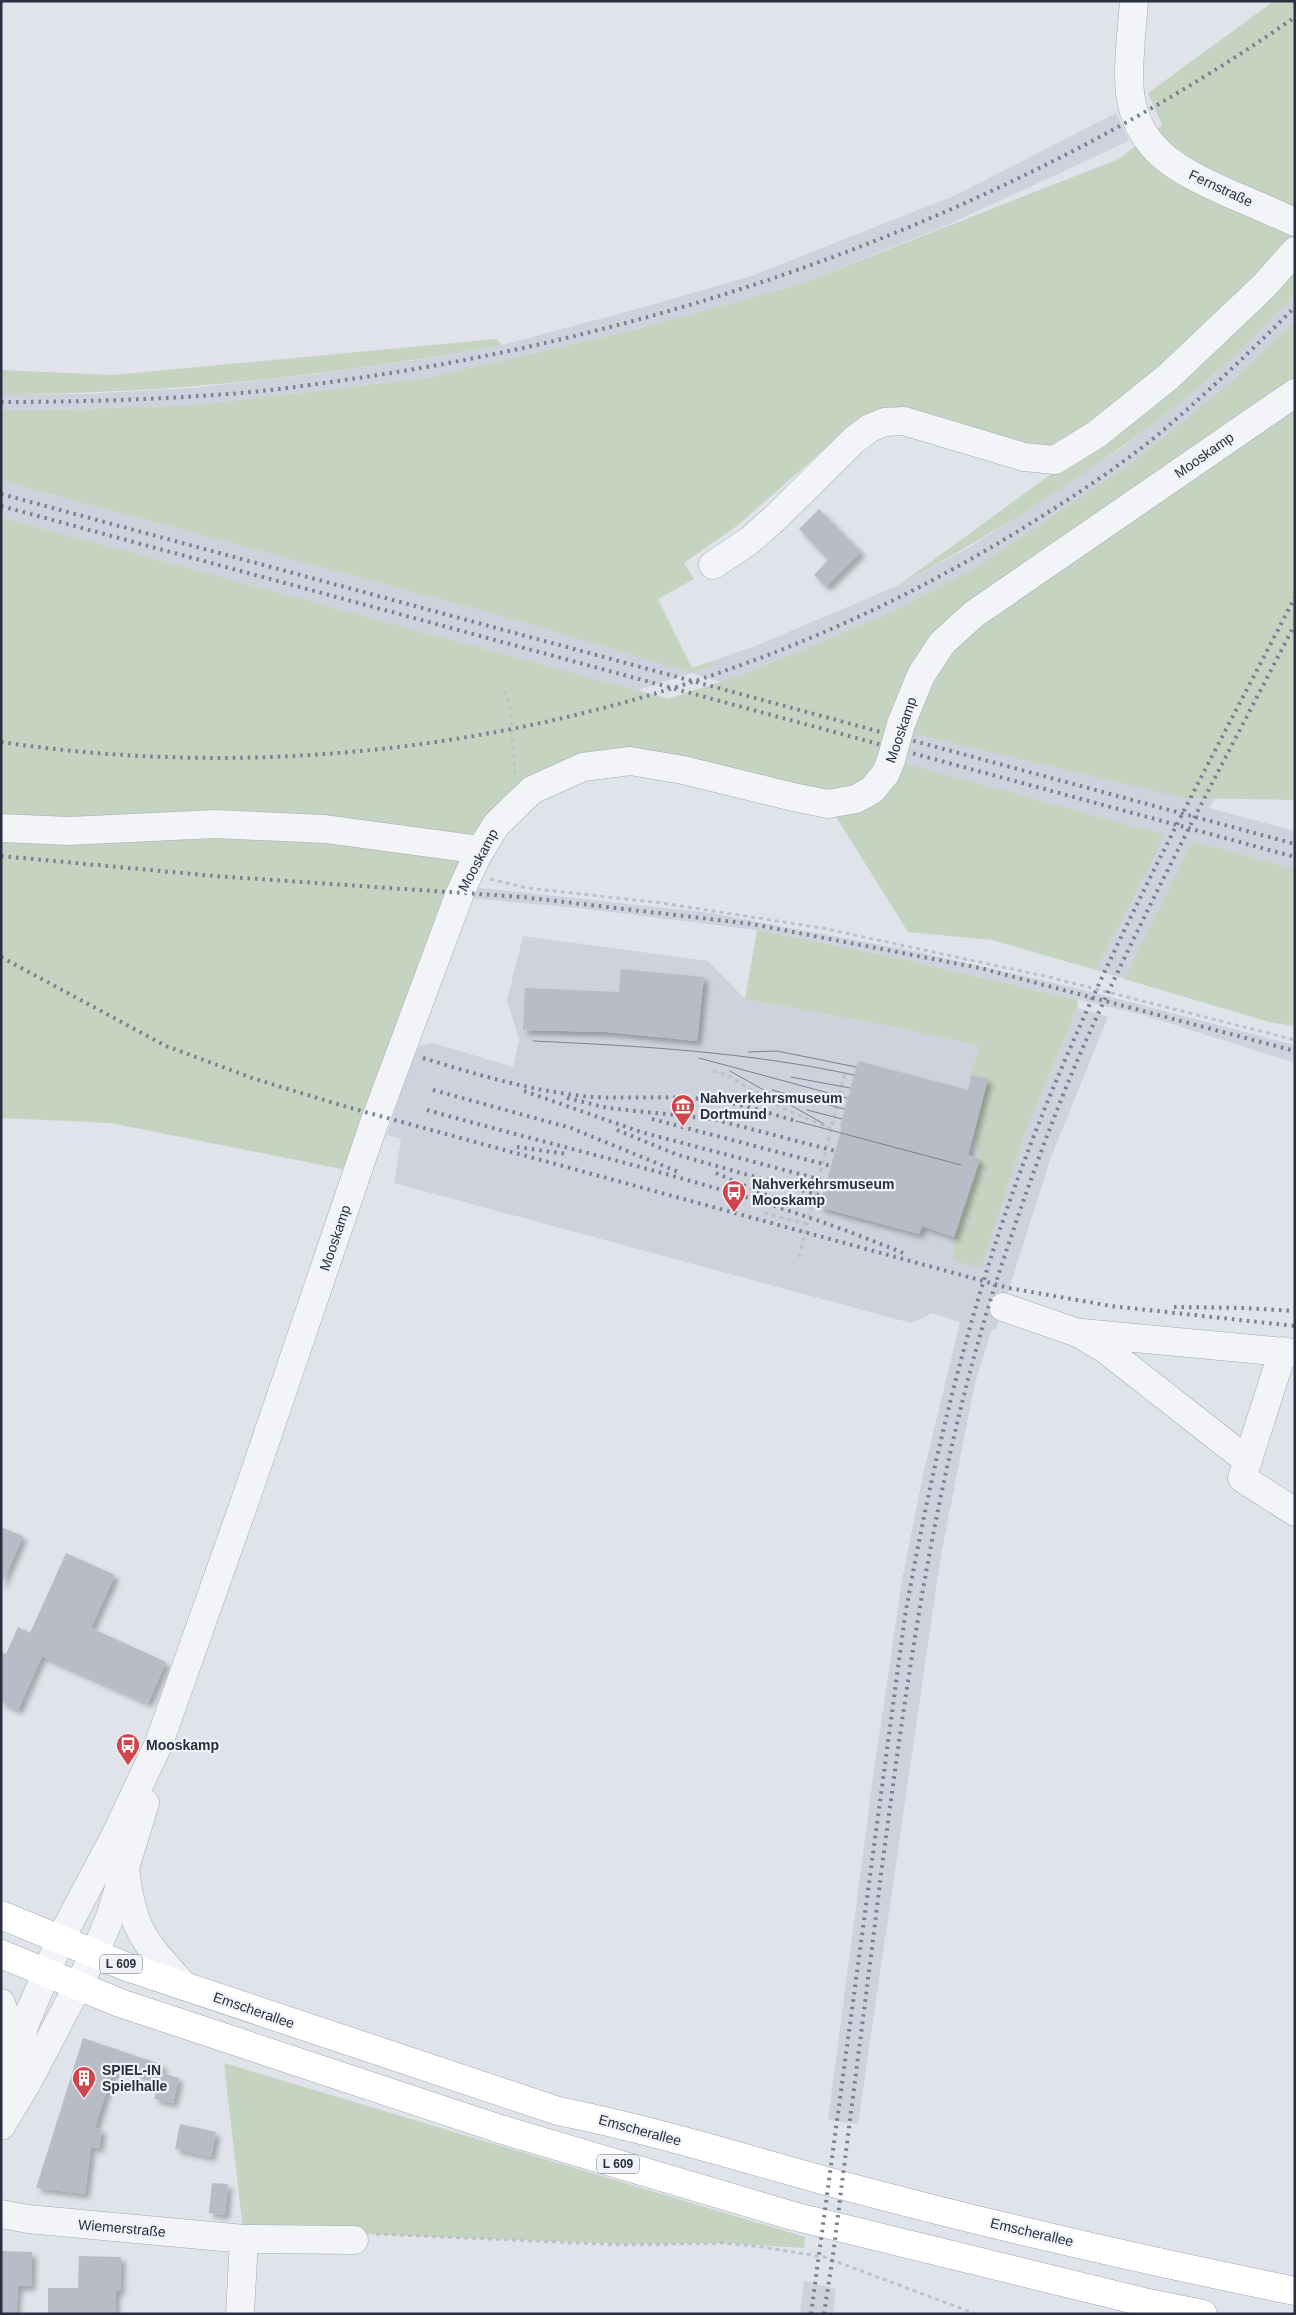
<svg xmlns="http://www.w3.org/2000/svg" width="1296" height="2315" font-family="Helvetica,sans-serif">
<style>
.built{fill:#ced2dc;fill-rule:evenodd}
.green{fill:#c4d4c1}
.building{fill:#b8bcc6;filter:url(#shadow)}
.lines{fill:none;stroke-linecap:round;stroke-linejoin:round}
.minor-casing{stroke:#a5a9b4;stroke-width:29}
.major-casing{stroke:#a0a6b5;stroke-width:29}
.path{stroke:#bec1c8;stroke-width:3;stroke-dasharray:4 4;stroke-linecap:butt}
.minor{stroke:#f3f4f8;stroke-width:28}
.major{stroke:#fff;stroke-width:28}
.tram{stroke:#7a8193;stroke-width:1}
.rail{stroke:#7a8193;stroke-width:4;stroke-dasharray:2.5 5;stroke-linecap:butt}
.minor-bridge-casing{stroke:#a5a9b4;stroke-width:29;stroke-linecap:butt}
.minor-bridge{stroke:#f3f4f8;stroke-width:28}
.labels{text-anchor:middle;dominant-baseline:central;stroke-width:4.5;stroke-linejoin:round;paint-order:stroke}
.shield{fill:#f0f2f7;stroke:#656a78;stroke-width:1}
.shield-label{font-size:12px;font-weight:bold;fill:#292f41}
.street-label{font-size:14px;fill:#292f41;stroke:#f0f2f7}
.poi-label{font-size:14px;font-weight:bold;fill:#292f41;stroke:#f0f2f7;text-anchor:start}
</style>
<defs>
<filter id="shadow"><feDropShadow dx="4.5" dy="4.5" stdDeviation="2.5" flood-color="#0004"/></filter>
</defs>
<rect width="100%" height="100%" fill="#e0e3ea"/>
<!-- built -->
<path class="built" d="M1116,113l13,28 -184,85 -145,58 -163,45 -211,49 -232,27 -141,5h-52v-16h85l106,-6 117,-13 108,-15 85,-15 146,-39 103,-30 203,-80z
M1295,294v27l-60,57 -101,83 -161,108 -86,45 -164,68 497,109 -11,17 86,23v38l-103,-28 -68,138 -28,-9 68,-135 -1163,-318v-36l508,137 182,55 22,-7 -1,-5 46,-16 141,-60 74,-40 150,-98 84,-66zM691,673l30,9 -53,17 -30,-9z
M473,887l237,26 194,36 168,38 223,58v18l-151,-48 -260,-60 -127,-25 -179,-22 -109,-10z
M523,936l185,25 37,38 139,26 95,21 9,33 -14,56 6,24 -1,108 45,-131 53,-128 31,9 -57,140 -55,173 -4,-1 -17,54 -34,172 -83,569 -30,-4 44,-335 30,-205 21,-105 37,-153 -28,-9 -21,10 -517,-140 7,-44 -14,-4 25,-78 7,-11 14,-3 80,24 6,-27 -12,-40z
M804,2281l32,8 -3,25h-33z"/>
<!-- green -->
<path class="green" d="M1274,1h21v293c-29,30 -58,61 -90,88 -94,79 -198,144 -306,203l155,-113 168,-153 -164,134 -57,-7 -111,-40 -37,18 -115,101 -54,38 10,16 -36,20 34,69 20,-7 1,5 -22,7 -182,-55 -508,-137v-71h52l141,-5 232,-27 211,-49 163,-45 319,-125 43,-34 -14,-32z
M1295,321v479l-111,-2 -274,-65 -18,27 273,75 -69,135 -104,-30 -84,-8 -80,-128 -197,-43 -140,58 -144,351 -237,-47 -109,-5v-601l667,182 70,-23 149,-62 86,-45 161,-108 101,-83z
M496,339l6,6c-166,30 -332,49 -501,49v-24l112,5z
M1192,841l103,28v157l-26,-4 -145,-43z
M757,930l127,25 194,45 -1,8 -53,128 -43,132 -28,-8 1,-23 26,-78 -6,-24 13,-56 -16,-4 8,-29 -95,-21 -139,-26z
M224,2063l581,174 -1,11 -81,-5 -95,1 -265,-10 -119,5z"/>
<!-- building -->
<path class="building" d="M819,509l42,43 -35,35 -12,-12 14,-15 -29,-31z
M621,969l83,8 -7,64 -90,-9 -84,-2 2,-42 94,4z
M858,1061l110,29 3,-15 17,4 -20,76 12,4 -26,78 -32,-11 -3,8 -100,-27 23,-80h-2z
M1,1527l22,9 -22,50z
M66,1553l49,22 -24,53 75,34 -18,41 -106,-47 -24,54 -17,-8v-50l5,2 12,-27 12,6z
M83,2038l80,27 -5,17 -40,-15 -2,8 -4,-2 -17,55 7,1 -3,19 -8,-1 -6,47 -49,-6z
M161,2073l18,5 -6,25 -19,-4z
M180,2124l36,8 -5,25 -36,-8z
M212,2183l16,1 -3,31 -16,-2z
M1,2251l31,1 -1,34h-13l-2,28h-15z
M79,2256l42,1 -1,34h-4l-1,23h-67v-26h30z"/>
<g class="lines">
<!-- minor casing -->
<g class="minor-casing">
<path id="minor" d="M1134,1c-2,30 -7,62 -4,92 7,58 50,78 98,100 22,9 44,19 67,29
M713,565l36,-24 25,-22 80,-79 16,-12 15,-6 19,-1 120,36 31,3 42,-26 71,-57 96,-91 31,-35
M901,724l20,-49 21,-32 32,-29 321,-221
M1,828l68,3 146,-7 110,5 156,21
M1003,1307l75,26 27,16 143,112
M1082,1333l213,20
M1283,1351l-41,127 53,34
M126,1875c7,58 21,69 58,111
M1,2003l16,44
M1,2096l25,-75 35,-83 55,-104 43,-91 87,-245 127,-372 87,-233 17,-37 19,-31 36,-35 51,-23 47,-6 53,9 110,27 35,7 28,-5 16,-9 14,-17 5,-13
M1,2126l26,-43 68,-130 15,-36 35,-114
M1,2214l27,5 216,20 110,1
M240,2314l4,-75"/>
</g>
<!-- major casing -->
<g class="major-casing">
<path id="major" d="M1,1915l126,52 431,144c106,21 209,55 313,82 140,37 282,69 424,98
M1,1954l119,49 380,126 293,87 355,87 55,11"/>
</g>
<!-- path -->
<path class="path" d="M504,691l6,14 5,68
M490,879l37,9 135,15 160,25 227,49 246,63
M713,1071l14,4 51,31 53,23
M816,1189l6,7
M764,1213l43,11
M799,1257l46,-184
M376,2234l249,11 98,-2 39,4 62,10 152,57"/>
<!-- minor -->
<use href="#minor" class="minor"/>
<!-- major -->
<use href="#major" class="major"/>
<!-- tram -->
<path class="tram" d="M533,1041c108,5 215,11 321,34
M748,1052l29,-1 79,16
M699,1058l148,40
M730,1071l94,53
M791,1077l59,11
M772,1090l72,19
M807,1110l35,9
M796,1121l165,44"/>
<!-- rail -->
<path class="rail" d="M1,402c71,0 143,-2 214,-7 48,-3 96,-10 143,-17 330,-48 663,-169 937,-361
M1,494l1294,350
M1,506l1294,351
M1,742c355,53 728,-28 1030,-219 42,-26 84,-54 123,-85 49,-41 95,-85 141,-131
M1,856l213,20 308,21 230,27 228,44 315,83
M1,957l165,89 89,33 92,28 662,181 102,18 184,20
M423,1058c55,17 112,34 170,39 40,2 79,-2 118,3 29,3 57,13 85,21
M433,1090l138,38 110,45
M524,1091l117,41 185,49
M567,1098l41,10 105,11 122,32
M427,1110c159,45 323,79 476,143
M652,1119l179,47
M617,1130l61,25 144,41
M517,1147l50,7
M716,1173l64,28
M1174,1307l69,1 52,3
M811,2314l94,-698c29,-163 68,-324 128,-478 73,-187 170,-363 262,-541
M824,2314l10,-66c15,-124 32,-249 47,-374 27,-203 55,-408 119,-604 25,-76 52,-152 84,-225 64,-143 139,-282 211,-421"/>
<!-- minor-bridge casing -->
<g class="minor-bridge-casing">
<path id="minor-bridge" d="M891,760l10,-36"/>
</g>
<!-- minor-bridge -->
<use href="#minor-bridge" class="minor-bridge"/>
</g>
<!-- icons -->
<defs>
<g id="museum-pin" transform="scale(1.25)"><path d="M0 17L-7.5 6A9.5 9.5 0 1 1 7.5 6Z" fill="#d0444c" stroke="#f0f2f7"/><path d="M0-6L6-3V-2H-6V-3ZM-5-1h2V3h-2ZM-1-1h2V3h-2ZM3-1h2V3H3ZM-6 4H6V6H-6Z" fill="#fff"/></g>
<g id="bus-pin" transform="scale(1.25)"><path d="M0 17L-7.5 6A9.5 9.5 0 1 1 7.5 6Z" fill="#d0444c" stroke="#f0f2f7"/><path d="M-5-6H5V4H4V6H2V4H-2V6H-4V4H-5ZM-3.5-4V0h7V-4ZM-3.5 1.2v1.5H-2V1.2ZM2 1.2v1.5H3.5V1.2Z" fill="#fff"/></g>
<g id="building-pin" transform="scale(1.25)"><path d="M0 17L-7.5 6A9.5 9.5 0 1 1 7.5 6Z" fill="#d0444c" stroke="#f0f2f7"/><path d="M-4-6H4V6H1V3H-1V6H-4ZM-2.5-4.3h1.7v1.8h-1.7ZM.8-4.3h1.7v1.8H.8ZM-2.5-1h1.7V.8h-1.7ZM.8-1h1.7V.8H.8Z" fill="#fff"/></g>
</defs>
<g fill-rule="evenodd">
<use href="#museum-pin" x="683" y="1106"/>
<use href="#bus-pin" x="734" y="1192"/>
<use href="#bus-pin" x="128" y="1745"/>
<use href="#building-pin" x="84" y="2078"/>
</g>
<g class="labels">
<!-- shield labels -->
<g class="shield">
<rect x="100" y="1954.5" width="42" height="19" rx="4"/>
<rect x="597" y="2154.5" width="42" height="19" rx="4"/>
</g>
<g class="shield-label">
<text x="121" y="1964">L 609</text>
<text x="618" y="2164">L 609</text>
</g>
<!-- street labels -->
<g class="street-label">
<text transform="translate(1221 188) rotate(25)">Fernstraße</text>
<text transform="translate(1204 455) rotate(-35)">Mooskamp</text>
<text transform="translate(901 730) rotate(-71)">Mooskamp</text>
<text transform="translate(478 860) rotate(-62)">Mooskamp</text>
<text transform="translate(335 1238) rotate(-71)">Mooskamp</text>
<text transform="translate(254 2010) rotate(19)">Emscherallee</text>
<text transform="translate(640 2130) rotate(15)">Emscherallee</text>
<text transform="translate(122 2228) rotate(5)">Wiemerstraße</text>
<text transform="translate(1032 2232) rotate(13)">Emscherallee</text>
</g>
<!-- poi labels -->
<g class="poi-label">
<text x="700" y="1098">Nahverkehrsmuseum<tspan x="700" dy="16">Dortmund</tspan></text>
<text x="752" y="1184">Nahverkehrsmuseum<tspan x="752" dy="16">Mooskamp</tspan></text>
<text x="146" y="1745">Mooskamp</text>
<text x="102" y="2070">SPIEL-IN<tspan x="102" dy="16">Spielhalle</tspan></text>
</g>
</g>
<!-- border -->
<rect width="1296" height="2315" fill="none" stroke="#292f41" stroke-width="5"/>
</svg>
